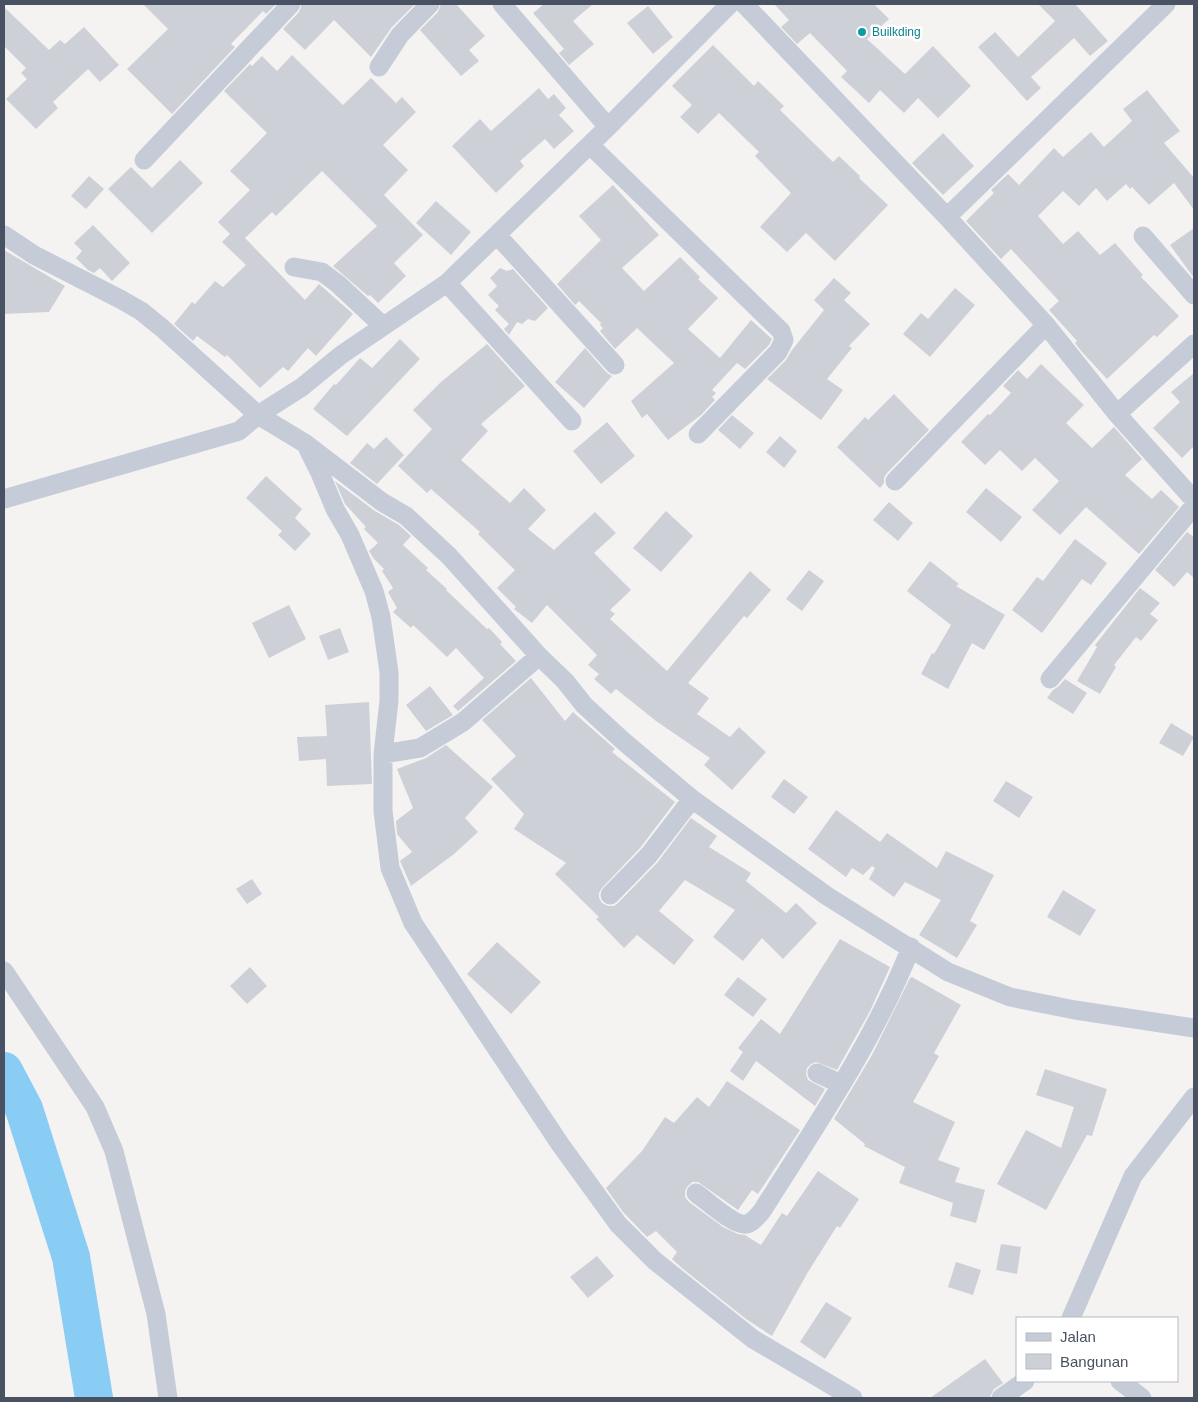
<svg xmlns="http://www.w3.org/2000/svg" width="1198" height="1402" font-family="Arial,sans-serif">
<style>
.lines{fill:none;stroke-linecap:round;stroke-linejoin:round}
.river{stroke:#89ccf4;stroke-width:38}
.building{fill:#ced0d8}
.street{stroke:#c5ccd8;stroke-width:19}
.culture-dot{fill:#0f9aa8;stroke:#fff;stroke-width:2}
.labels{text-anchor:middle;dominant-baseline:central;stroke-width:5;stroke-linejoin:round;paint-order:stroke}
.culture-label{font-size:12px;fill:#0d838f;stroke:#fff;text-anchor:start}
</style>
<rect width="100%" height="100%" fill="#f5f3f2"/>
<g class="lines">
<!-- river -->
<path class="river" d="M4,1071l20,38 47,148 23,141"/>
</g>
<!-- building -->
<path class="building" d="M143,4h133l-10,10 -3,-3 -32,33 4,3 -63,67 -45,-45 41,-40z
M302,4h113l-23,23 -21,30 -37,-37 -29,30 -22,-21 16,-17z
M441,4h15l29,32 -16,14 10,11 -18,15 -41,-46 18,-18z
M544,4h49l-20,17 21,23 -25,21 -10,-12 5,-4 -31,-36z
M774,4h100l15,15 -22,20 38,35 28,-28 38,40 -33,32 -20,-20 -14,15 -24,-23 -11,13 -28,-26 6,-6 -37,-38 -13,11 -16,-17 8,-7z
M1038,4h37l33,37 -18,15 -16,-18 -43,39 10,11 -14,13 -49,-54 17,-15 23,25 37,-36z
M648,6l25,31 -20,17 -26,-31z
M4,7l45,43 11,-10 5,4 19,-17 35,38 -19,17 -12,-13 -35,33 5,6 -22,21 -30,-30 21,-20 -6,-6 5,-5 -22,-22z
M713,45l41,41 4,-5 26,25 -4,4 53,52 6,-6 21,20 -1,2 29,27 -53,56 -29,-28 -19,19 -27,-25 31,-34 -36,-37 4,-4 -40,-39 -21,21 -18,-17 12,-12 -20,-19z
M292,55l51,50 28,-27 25,25 6,-6 14,15 -33,33 25,25 -24,25 39,40 -29,28 12,13 -28,27 -8,-8 -2,1 -35,-30 44,-40 -55,-55 -46,45 -4,-4 -27,26 60,62 14,-16 34,30 -37,42 -8,-8 -20,23 -5,-4 -23,21 -33,-33 -2,2 -28,-21 -4,5 -19,-17 18,-22 3,2 20,-23 8,6 23,-22 -24,-23 8,-8 -12,-12 32,-32 -20,-19 37,-38 -43,-42 26,-27 2,2 10,-10 15,15z
M539,88l9,11 6,-5 12,14 -7,7 15,16 -20,18 -9,-10 -25,22 4,5 -28,27 -44,-47 28,-27 11,12z
M1147,90l33,41 -16,12 30,35v32l-20,-27 -25,22 -17,-18 -2,2 -4,-5 -19,17 -11,-13 -17,18 -16,-15 -25,25 25,28 15,-13 22,24 15,-12 28,32 -2,2 38,39 -22,21 -3,-2 -47,44 -25,-27 -7,-9 2,-2 -28,-31 10,-9 -48,-52 -10,10 -35,-38 28,-28 -3,-3 17,-16 11,11 35,-37 9,9 28,-25 13,15 28,-26 -9,-12z
M943,133l31,33 -31,29 -31,-32z
M180,160l23,23 -51,50 -44,-44 23,-22 21,21z
M89,176l15,13 -18,20 -15,-13z
M613,185l46,50 -37,33 22,23 36,-34 20,20 -2,2 20,19 -30,31 32,29 31,-38 21,19 -3,6 -24,24 -8,-6 -25,27 4,3 -4,4 3,3 -14,15 -33,25 -21,-26 -5,4 -11,-17 43,-38 -37,-35 -22,21 -15,-18 3,-3 -3,-3 1,-2 -22,-22 -4,4 -18,-21 44,-44 -22,-24z
M436,201l35,31 -20,23 -35,-32z
M93,225l37,38 -18,18 -12,-13 -6,5 -6,-3 -12,-12 6,-7 -8,-8z
M1194,228v50l-24,-33z
M4,250l61,36 -16,26 -45,2z
M500,268l7,3 6,-2 35,39 -13,13 -7,-2 -6,5 -5,-2 -8,13 -5,-6 5,-5 -14,-14 4,-4 -11,-11 9,-9 -7,-8z
M834,278l17,15 -7,7 26,24 -21,22 3,2 -25,31 16,11 -22,30 -54,-41 19,-19 6,-10 32,-40 -10,-10z
M955,288l20,17 -45,52 -27,-23 18,-21 7,6z
M400,339l20,20 -73,77 -34,-27 21,-25 2,1 24,-27 12,10z
M487,344l38,42 -44,38 7,7 -27,29 49,43 14,-15 22,22 -18,19 26,21 41,-38 21,21 -22,20 37,37 -21,20 5,4 -5,5 57,52 83,-100 21,19 -24,28 -3,-2 -56,67 21,15 -12,16 33,23 9,-10 27,25 -34,38 -28,-25 6,-7 -54,-37 -40,-32 -5,5 -17,-15 5,-5 -11,-9 9,-10 -50,-50 -15,18 -18,-14 2,-2 -19,-19 18,-18 -37,-36 2,-2 -49,-43 -4,4 -29,-27 34,-37 -19,-19 28,-28z
M585,348l22,25 5,3 -28,32 -29,-26z
M1041,364l43,41 -18,18 26,25 22,-21 28,32 -17,16 27,24 9,-9 18,17 -40,47 -53,-47 -26,28 -28,-25 27,-29 -24,-23 -13,13 -22,-21 -15,15 -24,-23 27,-28 2,1 21,-22 -8,-7 15,-16 9,9z
M1194,373v73l-12,12 -29,-30 27,-26 -9,-10z
M894,394l35,36 -42,43 -3,5v5l-4,5 -43,-41 28,-30 3,3z
M732,415l22,18 -14,16 -22,-19z
M607,422l28,34 -34,28 -28,-33z
M780,436l17,15 -13,17 -18,-16z
M386,437l18,18 -27,29 -27,-21 17,-20 7,6z
M266,476l36,33 -7,9 16,16 -16,17 -17,-16 4,-4 -36,-33z
M335,481l40,30 24,14 12,11 -8,9 25,23 -2,2 21,19 -1,1 41,39 2,-1 13,14 -2,2 16,17 -58,50 -5,-5 31,-28 -28,-30 -9,9 -34,-32 -2,3 -18,-16 4,-4 -9,-16 5,-4 -11,-17 2,-2 -10,-10 -5,-8 9,-8 -14,-14 2,-2 -21,-23z
M986,488l36,29 -21,25 -35,-30z
M889,502l24,21 -15,18 -25,-21z
M666,511l27,25 -32,36 -28,-24z
M1187,532l7,5v41l-7,-6 -13,15 -19,-17z
M1075,539l32,24 -16,22 -9,-6 -40,54 -30,-23 25,-33 6,4z
M930,561l29,23 -3,2 49,29 -21,35 -12,-7 -24,46 -27,-15 11,-21 2,1 17,-29 -44,-34z
M809,570l15,11 -22,30 -16,-12z
M1140,588l20,15 -10,11 8,6 -17,21 -5,-4 -22,28 2,2 -16,27 -23,-13 20,-34 -2,-2z
M289,605l17,34 -37,19 -17,-35z
M340,628l9,24 -21,8 -9,-24z
M531,678l34,43 8,-9 42,37 -3,3 63,50 -35,46 -38,40 -3,5v5l3,5 6,3h6l4,-3 39,-40 34,-45 26,18 -8,11 42,26 -5,8 40,32 10,-10 21,20 -34,36 -21,-21 -19,23 -30,-24 22,-27 -50,-30 -26,31 35,29 -20,25 -37,-30 -13,13 -28,-29 3,-2 -44,-43 11,-11 -52,-34 10,-15 -33,-35 25,-23 -34,-36z
M1065,679l22,14 -14,21 -26,-16 6,-8 6,-4z
M430,686l23,29 -27,16 -20,-26z
M369,702l3,82 -45,2 -1,-27 -27,2 -2,-24 30,-1 -2,-31z
M1171,723l23,14 -11,19 -24,-13z
M446,745l47,42 -28,31 13,14 -24,22 -43,32 -11,-25 12,-9 -15,-18 -1,-13 17,-13 -16,-39 29,-11z
M784,779l24,18 -14,17 -23,-17z
M1006,781l27,16 -14,21 -26,-17z
M836,810l44,32 7,-9 50,35 9,-17 48,24 -24,46 7,4 -20,33 -38,-23 22,-35 -36,-18 -11,15 -25,-18 6,-11 -3,-2 -9,9 -11,-7 -6,9 -38,-28z
M252,879l10,15 -15,10 -11,-15z
M1063,890l33,20 -16,26 -33,-19z
M840,939l50,28 -20,44 -33,59 -21,-8 -5,2 -4,4 -1,6 2,6 17,9 -10,17 -59,-45 -13,20 -13,-10 13,-19 -5,-4 23,-29 19,15z
M497,942l44,40 -30,32 -44,-40z
M250,967l17,19 -20,18 -17,-18z
M738,977l29,22 -14,18 -29,-22z
M912,977l49,28 -27,48 5,3 -26,46 42,20 -17,38 22,8 -5,14 30,8 -9,33 -26,-7 3,-13 -54,-20 6,-16 -41,-21 1,-2 -31,-25 38,-64 38,-77z
M1045,1069l62,20 -15,47 -5,-1 -41,75 -49,-26 29,-54 35,18 13,-41 -38,-12z
M727,1081l73,49 -42,64 -6,-4 -14,20 -40,-28h-6l-5,5 -2,4v6l4,5 34,25 15,7 7,1 16,10 21,-32 5,3 31,-45 41,28 -19,29 -3,-2 -29,46 -36,64 -26,-17 -63,-50 -11,-10 5,-7 -21,-21 -9,6 -24,-25 -17,-24 36,-37 23,-34 9,6 23,-26 12,10z
M1001,1244l20,3 -4,27 -21,-4z
M597,1256l17,20 -26,22 -18,-21z
M956,1262l25,8 -8,25 -25,-8z
M826,1302l26,16 -27,41 -25,-17z
M985,1359l18,24 -9,6 -4,8 -60,1z"/>
<g class="lines">
<!-- street -->
<path class="street" d="M502,4l106,123
M744,4l203,213 99,108 71,89 77,86
M379,67l21,-32 30,-31
M590,145l191,186 3,9 -6,12 -80,82
M144,160l147,-156
M947,217l219,-213
M4,235l30,20 86,44 21,12 21,17 96,87 48,29 76,58 24,14 43,40 90,100 26,25 19,24 38,35 70,59 135,97 121,76 62,25 65,13 119,18
M497,235l118,130
M1143,236l51,59
M294,267l28,5 16,12 45,42
M447,283l125,138
M1117,414l77,-70
M308,449l12,24 15,36 15,26 24,56 7,26 8,55v29l-6,53v57l7,57 23,55 147,221 58,80 37,37 98,78 100,59
M895,481l151,-156
M4,499l235,-68 19,-16 44,-28 39,-32 106,-72 161,-156 122,-123
M1050,679l144,-173
M383,754l37,-6 43,-26 76,-66
M610,895l39,-40 43,-56
M4,971l91,136 19,44 42,163 12,84
M817,1073l24,11
M696,1193c11,8 39,34 51,31 6,-2 11,-8 15,-13 54,-86 112,-169 149,-264
M1071,1318l62,-142 61,-79
M1120,1381l22,17
M1001,1398l24,-17"/>
</g>
<!-- markers -->
<circle class="culture-dot" cx="862" cy="32" r="5"/>
<g class="labels">
<!-- culture labels -->
<g class="culture-label">
<text x="872" y="32">Builkding</text>
</g>
</g>
<!-- border -->
<rect width="1198" height="1402" fill="none" stroke="#485262" stroke-width="10"/>
<!-- legend -->
<rect x="1016" y="1317" width="162" height="65" fill="#ffffff" stroke="#b6bac0"/>
<rect x="1026" y="1333" width="25" height="8" fill="#c5ccd8" stroke="#b6bac0"/>
<text x="1060" y="1342" font-size="15" fill="#485262">Jalan</text>
<rect x="1026" y="1354" width="25" height="15" fill="#ced0d8" stroke="#b6bac0"/>
<text x="1060" y="1367" font-size="15" fill="#485262">Bangunan</text>
</svg>
